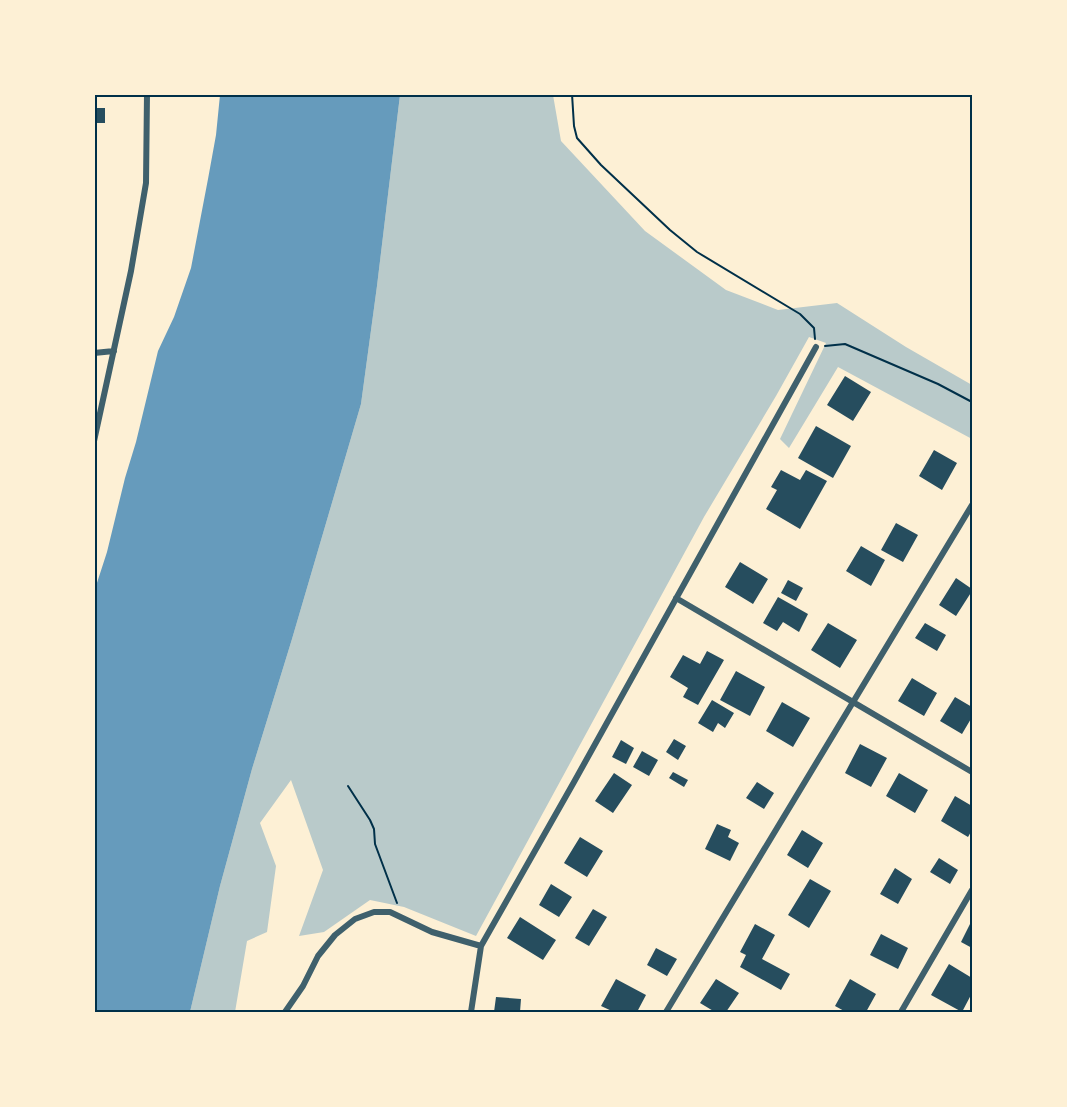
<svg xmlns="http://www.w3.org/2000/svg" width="1067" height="1107" font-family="'DejaVu Sans',sans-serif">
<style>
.green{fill:#b9caca}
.water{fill:#669bbc}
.building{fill:#264d5e}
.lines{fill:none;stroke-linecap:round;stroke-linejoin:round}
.path{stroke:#003049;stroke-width:2}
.minor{stroke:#3f606c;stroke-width:6}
.neatline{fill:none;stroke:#003049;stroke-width:2}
</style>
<rect width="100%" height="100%" fill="#fdf0d5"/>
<!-- green -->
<path class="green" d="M400,95h153l8,46 84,90 81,59 52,20 59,-7 69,44 66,38v54l-134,-72 -49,81 -9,-9 46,-96 -17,-6 -33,59 -72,121 -228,419 -72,-29 -34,-7 -46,32 -25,4 24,-66 -32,-90 -31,43 16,43 -9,66 -20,9 -12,71h-45l30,-126 32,-117 40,-130 69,-235 16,-118z"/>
<!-- water -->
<path class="water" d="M220,95h180l-23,191 -16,118 -69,235 -40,130 -32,117 -30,126h-95v-423l12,-37 18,-74 11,-36 22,-91 16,-34 17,-49 17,-89 8,-44z"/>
<!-- building -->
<path class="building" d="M94,108h11v15h-11z
M845,376l26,16 -18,29 -26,-16z
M816,426l35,20 -18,32 -35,-20z
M934,450l23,13 -15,27 -23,-14z
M781,470l19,10 6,-10 21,11 -27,48 -34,-20 11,-19 -6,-3z
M896,523l22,12 -15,27 -22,-12z
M861,546l24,14 -14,26 -25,-15z
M740,562l28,17 -15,25 -28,-17z
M956,578l16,11v2l-16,25 -17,-11z
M788,580l15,8 -7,13 -15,-8z
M778,597l30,17 -9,18 -16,-10 -6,9 -14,-8z
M828,623l29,17 -17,28 -29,-18z
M925,623l21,12 -9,16 -22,-13z
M707,651l17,9 -26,45 -15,-8 5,-9 -18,-11 13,-22 17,9z
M736,671l29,16 -15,29 -30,-16z
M912,678l25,15 -13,23 -26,-15z
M955,697l17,10v10l-10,17 -22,-13z
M712,700l22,13 -9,15 -7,-5 -5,9 -15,-9z
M782,702l28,16 -17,29 -27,-16z
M674,739l12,7 -8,14 -12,-8z
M621,740l13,8 -8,16 -14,-7z
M860,744l27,14 -16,29 -26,-14z
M642,751l16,9 -9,16 -16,-9z
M673,772l15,8 -4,7 -15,-9z
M614,773l18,12 -19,28 -18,-12z
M899,773l29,17 -13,23 -29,-17z
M757,782l17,11 -10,16 -18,-11z
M955,796l17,10v24l-4,7 -27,-16z
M717,824l14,6 -3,7 11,6 -9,18 -25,-12z
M802,830l21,13 -15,25 -21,-13z
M580,837l23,14 -16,26 -23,-14z
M939,858l19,12 -8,14 -20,-12z
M895,868l17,11 -14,25 -18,-10z
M810,879l21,12 -22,37 -21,-13z
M551,884l21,13 -13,20 -20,-12z
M593,909l14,8 -18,29 -14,-8z
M520,917l36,23 -13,20 -36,-22z
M972,920v28l-11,-6z
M755,924l20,11 -13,24 28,15 -9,16 -41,-23 6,-12 -6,-3z
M881,934l27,14 -10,21 -28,-14z
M656,948l21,11 -10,17 -20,-11z
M949,964l23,14v15l-10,19 -31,-17z
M616,979l30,16 -9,17h-23l-13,-6z
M716,979l23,14 -13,19h-11l-15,-9z
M850,979l26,15 -10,18h-20l-11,-6z
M496,997l25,2 -1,13h-26z"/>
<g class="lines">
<!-- path -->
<path class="path" d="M572,94l2,32 3,12 24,27 69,65 27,22 103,62 14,14 1,11
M825,346l20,-2 93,40 34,18
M348,786l22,34 4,9 1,15 22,59"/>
<!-- minor -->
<path class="minor" d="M94,353l20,-2
M94,441l37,-170 15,-88 1,-89
M676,598l296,174
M285,1012l18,-26 15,-30 17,-21 20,-16 19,-7h16l42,20 49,14
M471,1012l10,-66 93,-164 242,-435
M666,1012l306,-507
M901,1012l71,-122"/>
</g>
<!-- border -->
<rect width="1067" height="1107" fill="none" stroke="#fdf0d5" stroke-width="192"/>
<rect x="96" y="96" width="875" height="915" class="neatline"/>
</svg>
